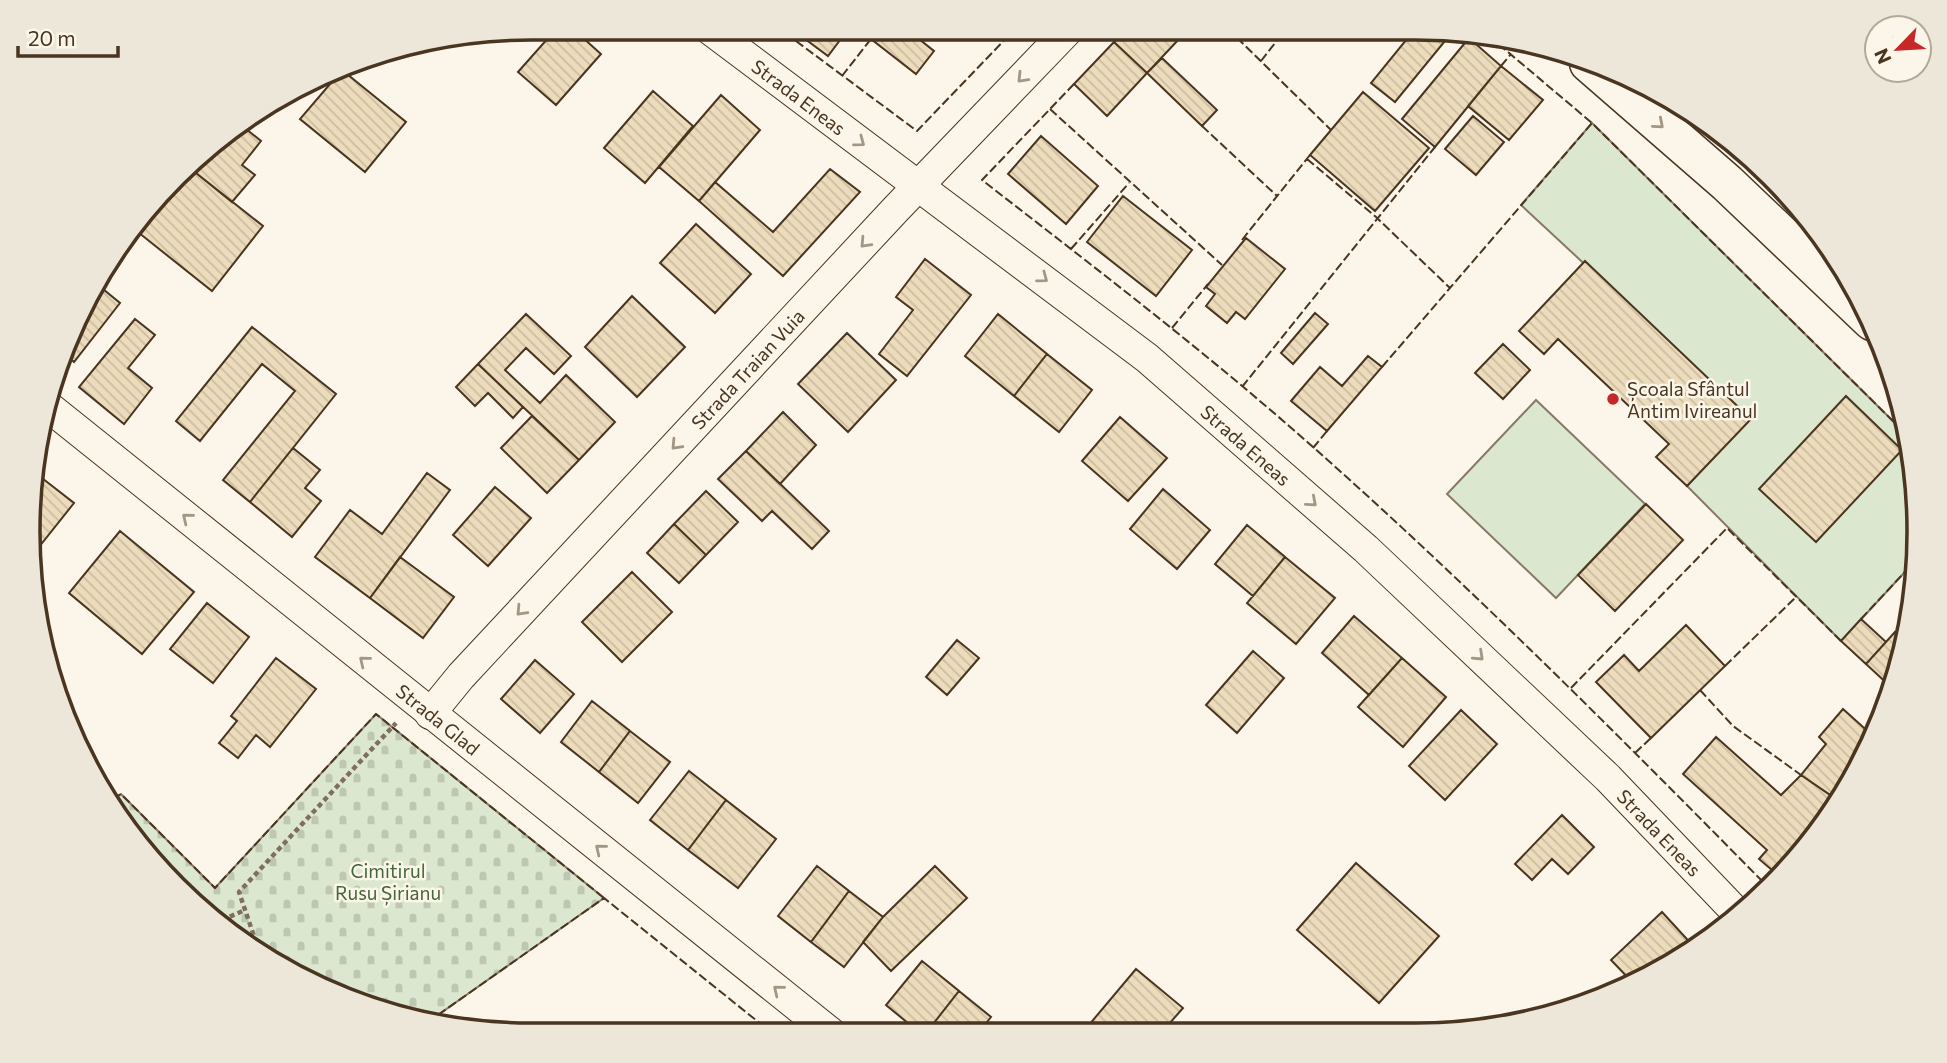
<svg xmlns="http://www.w3.org/2000/svg" width="1947" height="1063" font-family="Commissioner,sans-serif">
<style>
.green{fill:#dce7d0;stroke:#887966;stroke-width:2}
.cemetery{fill:url(#cemetery-stones);stroke:#887966;stroke-width:2}
.building{fill:url(#building-back-hatch);stroke:#4a3520;stroke-width:2}
.lines{fill:none;stroke-linecap:round;stroke-linejoin:round}
.street-casing{stroke:#4a3520;stroke-width:32}
.primary-casing{stroke:#4a3520;stroke-width:41}
.path{stroke:#7f6f5c;stroke-width:4.5;stroke-dasharray:5 3.5;stroke-linecap:butt}
.street{stroke:#fbf6e9;stroke-width:30}
.primary{stroke:#fbf6e9;stroke-width:38}
.tram{stroke:#4a3520;stroke-width:2}
.fence{stroke:#4a3520;stroke-width:2;stroke-dasharray:9 3.5;stroke-linecap:butt}
.oneway{stroke:#a29684}
.poi-dot{fill:#c62828;stroke:#fbf6e9;stroke-width:2.5}
.labels{text-anchor:middle;dominant-baseline:central;stroke-width:5;stroke-linejoin:round;paint-order:stroke}
.street-label{font-size:19px;fill:#4a3520;stroke:#fbf6e9}
.poi-label{font-size:19px;fill:#4a3520;stroke:#fbf6e9;text-anchor:start}
.park-label{font-size:19px;fill:#436837;stroke:#fbf6e9}
.rim{fill:none;stroke:#4a3520;stroke-width:3.5}
</style>
<defs>
<pattern id="cemetery-stones" width="16" height="16" patternUnits="userSpaceOnUse" patternTransform="scale(1.75)"><rect width="16" height="16" fill="#dce7d0"/><path d="M2 7V4a2 2 0 0 1 4 0v3zM10 15v-3a2 2 0 0 1 4 0v3z" fill="#bec7b2"/></pattern>
<pattern id="building-back-hatch" width="6" height="6" patternUnits="userSpaceOnUse" patternTransform="scale(1.75)"><rect width="6" height="6" fill="#ecdcbc"/><path d="M-1 5l2 2M0 0l6 6M5-1l2 2" fill="none" stroke="#ccbda1"/></pattern>
</defs>
<rect width="100%" height="100%" fill="#fbf6e9"/>
<!-- green -->
<path class="green" d="M1592,123l315,312 11,63 -2,62 -75,81 -154,-155 63,-68 -229,-213z
M1536,400l109,104 -89,94 -109,-104z"/>
<!-- cemetery -->
<path class="cemetery" d="M376,714l228,184 -176,124 -27,-4 -121,-50 -127,-104 -40,-65 8,-5 94,94z"/>
<!-- building -->
<path class="building" d="M557,28h15l29,26 -45,51 -38,-33z
M779,28h70l-21,28 -27,-20 -5,5z
M879,28h40l-5,7 20,16 -18,23 -45,-35z
M1126,29h44l10,9 -33,35 -33,-31z
M1415,29l39,1 -59,72 -24,-19z
M1469,38l32,28 -66,81 -33,-28z
M1114,42l33,31 -40,43 -33,-32z
M1162,58l55,52 -15,16 -55,-53z
M1501,66l42,34 -34,40 -41,-34z
M342,70l64,52 -41,50 -65,-53z
M653,91l40,35 -48,57 -41,-35z
M1363,92l66,56 -54,63 -65,-56z
M721,95l39,35 -61,71 -40,-34z
M1473,116l31,26 -28,33 -31,-26z
M240,124l21,17 -19,24 13,10 -23,27 -41,-33 34,-37z
M1041,136l57,50 -32,38 -58,-50z
M191,169l72,57 -51,65 -78,-62z
M830,169l30,23 -77,84 -84,-75 16,-19 58,50z
M1123,196l69,54 -36,46 -69,-54z
M696,224l55,50 -36,39 -55,-50z
M1246,238l39,31 -40,50 -9,-7 -9,11 -21,-17 9,-12 -9,-7z
M925,259l46,36 -64,81 -28,-22 34,-44 -17,-13z
M1585,261l166,158 -64,67 -31,-29 13,-13 -111,-105 -14,15 -25,-23z
M98,285l22,18 -46,59 -8,-7z
M632,296l53,51 -48,50 -52,-50z
M1315,313l13,11 -35,40 -12,-11z
M526,314l45,42 -17,18 -28,-26 -21,22 35,33 26,-28 49,47 -36,38 -101,-96z
M998,314l49,40 -33,42 -49,-40z
M135,319l20,16 -27,33 24,20 -28,36 -45,-37z
M252,327l84,67 -86,108 -27,-22 72,-89 -33,-27 -62,77 -24,-20z
M847,333l49,47 -48,52 -50,-48z
M1503,344l27,26 -27,29 -28,-26z
M1047,354l45,36 -33,42 -45,-36z
M1368,356l14,11 -55,64 -36,-30 29,-34 22,19z
M478,364l45,43 -10,11 -25,-25 -13,13 -19,-19z
M1846,396l56,54 -86,92 -57,-53z
M783,412l33,33 -36,39 -34,-33z
M532,416l47,44 -32,33 -46,-45z
M1120,417l47,41 -39,43 -46,-40z
M293,448l27,22 -15,18 16,13 -29,36 -42,-35z
M746,451l83,80 -17,18 -40,-38 -10,10 -44,-42z
M427,473l23,17 -80,108 -55,-41 35,-47 32,24z
M38,475l36,28 -35,44 -8,-5z
M495,487l36,31 -43,48 -35,-31z
M1163,489l47,41 -33,39 -47,-40z
M706,491l32,31 -32,33 -32,-31z
M1646,504l37,36 -68,71 -37,-36z
M674,524l32,31 -27,28 -32,-30z
M1247,525l38,32 -32,39 -38,-32z
M120,531l74,61 -52,62 -73,-61z
M400,557l54,40 -31,41 -53,-40z
M1285,557l50,41 -39,46 -49,-41z
M632,572l40,40 -50,50 -40,-40z
M207,603l42,34 -36,46 -43,-34z
M1354,616l48,42 -33,37 -47,-42z
M1861,619l25,23 -20,22 -25,-23z
M1686,625l39,41 -74,72 -55,-56 28,-27 15,16z
M1895,632l10,9 -12,48 -27,-25z
M957,640l22,18 -32,37 -21,-18z
M1253,651l31,27 -47,55 -31,-28z
M276,658l40,31 -46,58 -14,-12 -18,23 -19,-15 18,-22 -6,-5z
M1402,658l44,39 -43,50 -45,-40z
M535,660l39,34 -34,39 -39,-34z
M592,701l38,30 -31,41 -38,-30z
M1843,709l30,27 -21,47 -13,18 -38,-26 25,-31 -7,-7z
M1461,710l36,34 -52,56 -36,-34z
M630,731l40,31 -32,41 -39,-31z
M1716,737l65,58 20,-20 38,26 -45,63 -15,12 -20,-17 8,-9 -84,-76z
M689,771l37,29 -38,50 -38,-30z
M726,800l50,39 -38,49 -50,-38z
M1562,815l32,32 -26,27 -16,-15 -20,21 -17,-16z
M1356,863l83,73 -60,67 -82,-73z
M817,866l32,25 -38,51 -33,-26z
M935,866l32,32 -76,73 -28,-29 20,-25z
M849,891l34,26 -39,50 -33,-25z
M1662,912l34,37 -63,34 -22,-23z
M922,961l37,30 -33,42h-6l-34,-28z
M1136,969l47,39 -21,24h-79z
M959,991l32,26 -12,15 -53,1z"/>
<g class="lines">
<!-- street casing -->
<g class="street-casing">
<g id="street">
<path id="s1" d="M708,28l439,330 219,191 242,229 129,135"/>
<path id="s2" d="M45,404l786,629"/>
<path id="s3" d="M430,714l31,-38 435,-467 173,-180"/>
</g>
</g>
<!-- primary casing -->
<g class="primary-casing">
<path id="primary" d="M1589,63l138,120 145,138"/>
</g>
<!-- path -->
<path class="path" d="M222,920l23,-10
M259,951l-20,-59 157,-169"/>
<!-- street -->
<use href="#street" class="street"/>
<!-- primary -->
<use href="#primary" class="primary"/>
<!-- tram -->
<path class="tram" d="M1664,94l81,70 79,75"/>
<!-- fence -->
<path class="fence" d="M1228,29l103,101
M1489,36l103,87 315,312
M796,41l121,90 98,-102
M1261,61l25,-32
M1501,66l10,-12
M842,76l29,-37
M1074,84l-92,96c112,87 225,173 331,267 158,140 307,290 455,440
M1050,109l172,156
M1202,126l75,70
M1307,159l69,58 74,71
M1242,240l68,-85
M1071,249l58,-66
M1172,328l36,-44
M1382,367l210,-244
M1242,387l193,-240
M1313,448l14,-17
M1905,571l10,10
M1861,619l55,-59
M1725,666l71,-69
M1571,688l156,-160 114,113
M1700,690l33,36 68,49
M1635,753l16,-15
M113,799l8,-5 94,94 161,-174 228,184
M428,1022l176,-124 168,135"/>
</g>
<!-- one-way arrows -->
<defs><path id="oneway-chevron" d="M-2-3.5L2.5 0L-2 3.5" fill="none" stroke-width="1.6" stroke-linecap="round" stroke-linejoin="round" transform="scale(1.75)"/></defs>
<g class="oneway">
<use href="#oneway-chevron" transform="translate(1022 78) rotate(134)"/>
<use href="#oneway-chevron" transform="translate(1659 124) rotate(41)"/>
<use href="#oneway-chevron" transform="translate(860 142) rotate(37)"/>
<use href="#oneway-chevron" transform="translate(865 243) rotate(133)"/>
<use href="#oneway-chevron" transform="translate(1043 278) rotate(37)"/>
<use href="#oneway-chevron" transform="translate(676 445) rotate(133)"/>
<use href="#oneway-chevron" transform="translate(1312 502) rotate(41)"/>
<use href="#oneway-chevron" transform="translate(187 518) rotate(-141)"/>
<use href="#oneway-chevron" transform="translate(521 611) rotate(133)"/>
<use href="#oneway-chevron" transform="translate(1479 656) rotate(43)"/>
<use href="#oneway-chevron" transform="translate(364 661) rotate(-141)"/>
<use href="#oneway-chevron" transform="translate(600 849) rotate(-141)"/>
<use href="#oneway-chevron" transform="translate(778 990) rotate(-141)"/>
</g>
<!-- markers -->
<circle class="poi-dot" cx="1613" cy="399" r="7"/>
<g class="labels">
<!-- street labels -->
<g class="street-label">
<text stroke="none"><textPath href="#s1" startOffset="114">Strada Eneas</textPath></text>
<text stroke="none"><textPath href="#s3" startOffset="469">Strada Traian Vuia</textPath></text>
<text stroke="none"><textPath href="#s1" startOffset="681">Strada Eneas</textPath></text>
<text stroke="none"><textPath href="#s2" startOffset="504">Strada Glad</textPath></text>
<text stroke="none"><textPath href="#s1" startOffset="1248">Strada Eneas</textPath></text>
</g>
<!-- poi labels -->
<g class="poi-label">
<text x="1627" y="388">Școala Sfântul<tspan x="1627" dy="22">Antim Ivireanul</tspan></text>
</g>
<!-- park labels -->
<g class="park-label">
<text x="388" y="870">Cimitirul<tspan x="388" dy="22">Rusu Șirianu</tspan></text>
</g>
</g>
<!-- crop -->
<path d="M0 0H1947V1063H0ZM531 40H1416A491 491 0 0 1 1907 531V532A491 491 0 0 1 1416 1023H531A491 491 0 0 1 40 532V531A491 491 0 0 1 531 40Z" fill="#ede7d9" fill-rule="evenodd"/>
<path class="rim" d="M531 40H1416A491 491 0 0 1 1907 531V532A491 491 0 0 1 1416 1023H531A491 491 0 0 1 40 532V531A491 491 0 0 1 531 40Z"/>
<!-- north arrow -->
<g transform="translate(1898 49) rotate(245)"><circle r="33" fill="#fbf6e9" stroke="#b4a999" stroke-width="2"/>
<path d="M0-5L12 26L0 18L-12 26Z" fill="#c62828"/>
<text y="-10" font-size="19" font-weight="bold" text-anchor="middle" fill="#4a3520">N</text>
</g>
<!-- scale -->
<path d="M18 46v10h100v-10" fill="none" stroke="#4a3520" stroke-width="3.5"/>
<text x="28" y="46" font-size="21" fill="#4a3520" stroke="#fbf6e9" stroke-width="5" paint-order="stroke">20 m</text>
</svg>
